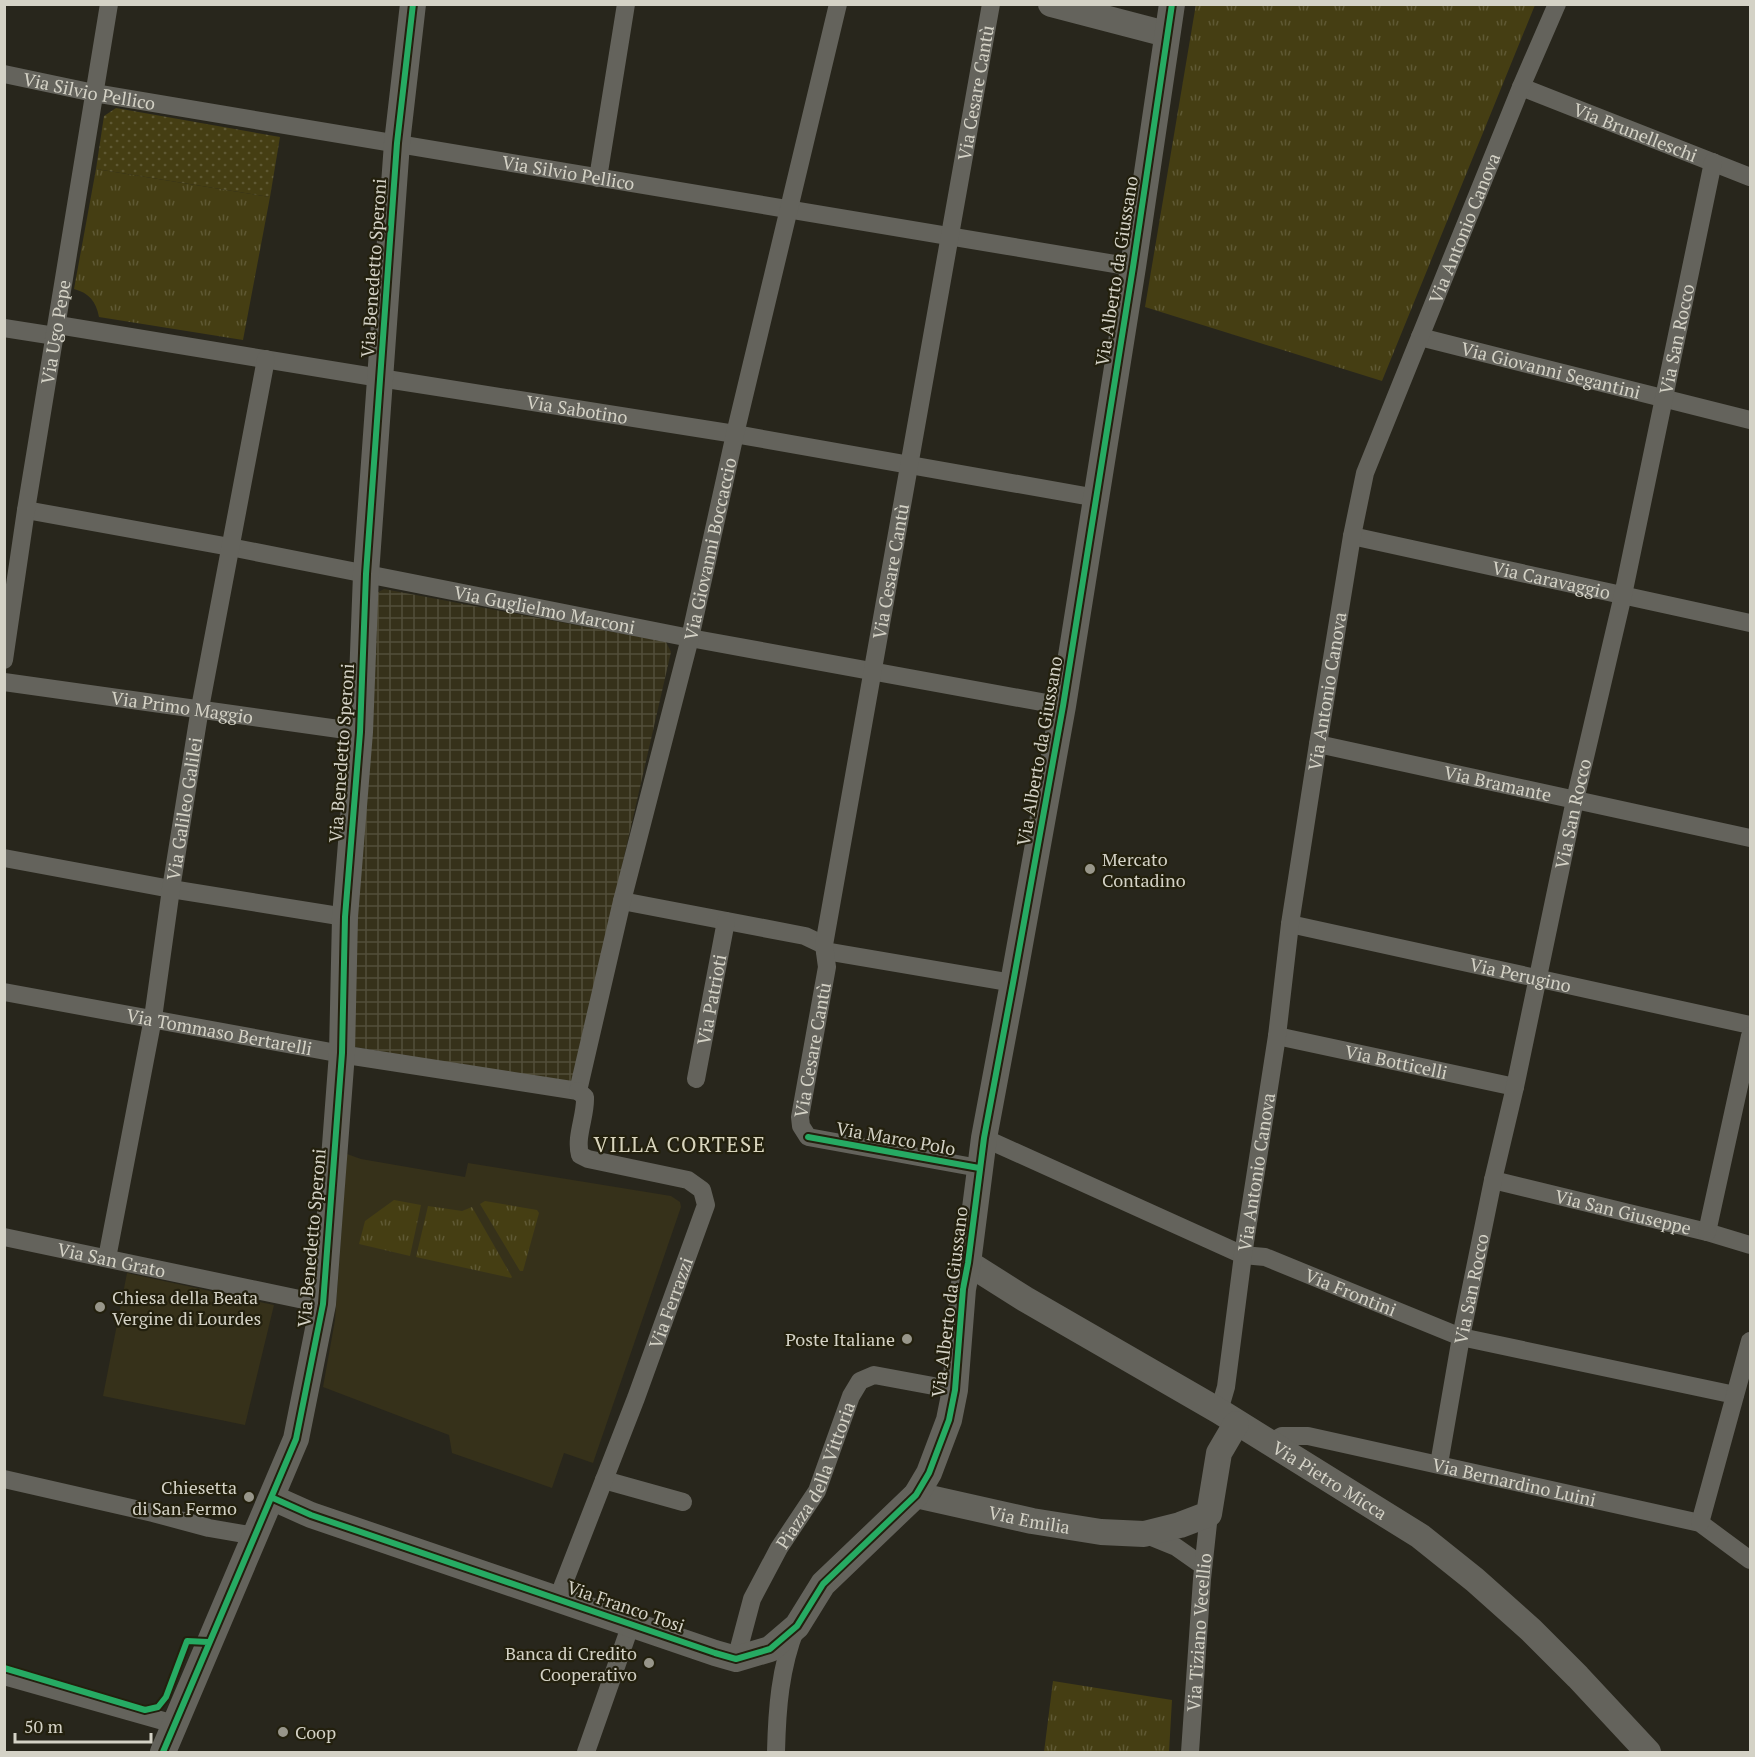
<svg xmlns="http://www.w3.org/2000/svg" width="1755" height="1757" font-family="'PT Serif',serif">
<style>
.built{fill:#36311a}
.industrial{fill:url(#industrial-grid)}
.grass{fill:url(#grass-tufts)}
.garden{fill:url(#garden-dots)}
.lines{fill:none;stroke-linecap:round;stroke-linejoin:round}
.street{stroke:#64635c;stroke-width:18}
.secondary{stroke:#64635c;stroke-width:26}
.cycleway-casing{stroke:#23200e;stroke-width:10}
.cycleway{stroke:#26ab63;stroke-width:6}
.poi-dot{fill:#98968a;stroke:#23200e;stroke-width:2}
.labels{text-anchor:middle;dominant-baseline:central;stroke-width:4.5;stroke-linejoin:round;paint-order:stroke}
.street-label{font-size:18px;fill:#d4d2c6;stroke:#23200e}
.poi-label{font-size:18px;fill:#d4d2c6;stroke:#23200e;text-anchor:start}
.quarter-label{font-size:21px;letter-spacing:1.5px;fill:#d9d5be;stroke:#23200e}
</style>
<defs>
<pattern id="industrial-grid" width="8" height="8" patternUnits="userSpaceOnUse" patternTransform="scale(1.5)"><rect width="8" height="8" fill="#36311a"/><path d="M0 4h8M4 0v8" fill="none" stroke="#524e3a"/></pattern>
<pattern id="grass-tufts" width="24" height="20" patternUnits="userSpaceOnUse" patternTransform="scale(1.5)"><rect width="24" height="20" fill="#453e13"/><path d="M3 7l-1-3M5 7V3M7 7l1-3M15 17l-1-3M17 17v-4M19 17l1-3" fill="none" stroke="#5f5934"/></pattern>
<pattern id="garden-dots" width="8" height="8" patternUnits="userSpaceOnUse" patternTransform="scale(1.5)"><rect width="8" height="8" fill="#453e13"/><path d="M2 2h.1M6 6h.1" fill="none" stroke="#5f5934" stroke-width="1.8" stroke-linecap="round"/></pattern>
</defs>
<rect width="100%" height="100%" fill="#28261c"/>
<!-- built -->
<path class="built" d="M347,1154l14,5 104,18 3,-14 203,33 9,6 1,5 -88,256 -29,-10 -12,35 -100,-35 -3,-18 -126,-48 12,-67z
M127,1273l147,32 -29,120 -142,-29z"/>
<!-- industrial -->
<path class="industrial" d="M384,589l282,53 5,10 -99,432 -217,-37 -11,-12 31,-441z"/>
<!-- grass -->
<path class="grass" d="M1196,4l339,1 -153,376 -237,-74z
M96,169l174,28 -27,143 -144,-23c-3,-16 -10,-24 -25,-28z
M394,1200l27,5 -11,51 -51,-12 6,-23z
M485,1201l52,9 2,3 -16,58h-3l-40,-67z
M428,1206l34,5 10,-4 40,70 -1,1 -95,-21z
M1053,1681l119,19 -3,52h-125z"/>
<!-- garden -->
<path class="garden" d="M116,108l164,29 -10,60 -174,-28 8,-53z"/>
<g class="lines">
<!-- street -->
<g class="street">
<path id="s1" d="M4,74l90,19 1039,174"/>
<path id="s2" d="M1521,87l229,90"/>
<path d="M598,178l28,-174"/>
<path id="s3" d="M58,325l322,53 355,56 362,64"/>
<path d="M4,328l51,8"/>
<path id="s4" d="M1420,337l330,83"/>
<path id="s5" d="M26,510l204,37 460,91 373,68"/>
<path id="s6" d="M1352,536l398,87"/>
<path id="s7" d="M4,660l22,-150 83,-506"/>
<path id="s8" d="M4,682l356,50"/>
<path id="s9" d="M1318,744l432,94"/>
<path d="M4,858l167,31 174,28"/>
<path d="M622,901l183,35 19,9"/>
<path id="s10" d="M1290,924l460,101"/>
<path d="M825,951l188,32"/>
<path id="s11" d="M4,992l349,64 225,35"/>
<path id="s12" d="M1277,1036l238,51"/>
<path id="s13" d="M696,1079l30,-158"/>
<path id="s14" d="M578,1091l44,-190 68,-263 45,-204 103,-430"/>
<path id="s15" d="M984,1138l259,117 22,2 196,80 274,58"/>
<path id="s16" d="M979,1168l-171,-31 -7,-11 -1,-9 27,-150 -3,-22 167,-941"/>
<path id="s17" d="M1493,1180l214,52 43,13"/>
<path d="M1707,1232l43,-196"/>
<path id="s18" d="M4,1237l319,67"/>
<path id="s19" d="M107,1258l46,-240 18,-129 29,-181 66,-349"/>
<path id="s20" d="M1219,1411l7,-24 17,-132 34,-219 13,-112 28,-180 34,-208 13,-63 156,-386 36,-83"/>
<path id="s21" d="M1269,1443l13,-7h26l392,87 50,37"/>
<path id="s22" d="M1439,1464l22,-127 32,-157 22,-93 60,-287 48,-205 90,-433"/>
<path d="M4,1479l149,34 56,15 46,8"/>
<path d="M604,1480l79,22"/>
<path d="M1700,1523l50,-182"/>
<path d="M1144,1534l32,13 27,19"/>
<path id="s23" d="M558,1598l78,-200 70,-193 -4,-15 -14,-10 -100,-21 -8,-4c-5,-19 6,-39 5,-58l-7,-6"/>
<path id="s24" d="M736,1659l16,-60 27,-51 38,-57 34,-95 9,-15 14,-6 81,15"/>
<path d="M4,1676l170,48"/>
<path d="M586,1752l45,-128"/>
<path d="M776,1752c1,-43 4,-84 20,-124"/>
<path id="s25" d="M1190,1752l12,-173 7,-65"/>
</g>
<!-- secondary -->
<g class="secondary">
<path d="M1051,4l115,30"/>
<path id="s26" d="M968,1263l57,36 194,112 201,125 55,44 56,50 47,47 70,75"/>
<path id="s27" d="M916,1495l116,26 69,11 43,2 36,-9 29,-11 10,-61 17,-29"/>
<path d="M273,1498l38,17 404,138 21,6 34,-10 27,-23 26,-42 93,-89 13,-22 20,-53 6,-30 8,-101 5,-26 16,-125 29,-155 50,-277 70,-439 39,-263"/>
<path d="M163,1752l133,-313 27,-135 19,-251 3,-136 15,-185 6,-158 31,-431 16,-139"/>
</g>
<!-- cycleway casing -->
<g class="cycleway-casing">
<path id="cycleway" d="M808,1137l171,31
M273,1498l38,17 404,138 21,6 34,-10 27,-23 26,-42 93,-89 13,-22 20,-53 6,-30 8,-101 5,-26 16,-125 29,-155 50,-277 70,-439 39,-263
M4,1668l141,42 13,-3 8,-10 21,-56 21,1
M163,1752l133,-313 27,-135 19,-251 3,-136 15,-185 6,-158 31,-431 16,-139"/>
</g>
<!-- cycleway -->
<use href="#cycleway" class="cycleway"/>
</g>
<!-- markers -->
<g class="poi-dot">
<circle cx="1090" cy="869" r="6"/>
<circle cx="100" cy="1307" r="6"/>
<circle cx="907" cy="1339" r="6"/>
<circle cx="249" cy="1497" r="6"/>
<circle cx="649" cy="1663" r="6"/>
<circle cx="283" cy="1732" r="6"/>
</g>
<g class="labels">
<!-- street labels -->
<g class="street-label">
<text stroke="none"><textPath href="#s1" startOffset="87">Via Silvio Pellico</textPath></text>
<text stroke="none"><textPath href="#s16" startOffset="1236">Via Cesare Cantù</textPath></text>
<text stroke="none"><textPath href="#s2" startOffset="123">Via Brunelleschi</textPath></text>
<text stroke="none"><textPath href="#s1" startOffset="573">Via Silvio Pellico</textPath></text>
<text stroke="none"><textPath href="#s20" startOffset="1214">Via Antonio Canova</textPath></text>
<text transform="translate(373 268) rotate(-86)">Via Benedetto Speroni</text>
<text transform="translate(1116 271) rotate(-81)">Via Alberto da Giussano</text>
<text stroke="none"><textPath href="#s7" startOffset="332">Via Ugo Pepe</textPath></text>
<text stroke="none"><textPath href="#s22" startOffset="1150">Via San Rocco</textPath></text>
<text stroke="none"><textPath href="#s4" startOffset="135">Via Giovanni Segantini</textPath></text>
<text stroke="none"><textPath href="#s3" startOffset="526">Via Sabotino</textPath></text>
<text stroke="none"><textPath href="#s14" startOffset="558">Via Giovanni Boccaccio</textPath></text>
<text stroke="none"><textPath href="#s16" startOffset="750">Via Cesare Cantù</textPath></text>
<text stroke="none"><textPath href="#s6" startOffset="204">Via Caravaggio</textPath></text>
<text stroke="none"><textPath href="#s5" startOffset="528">Via Guglielmo Marconi</textPath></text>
<text stroke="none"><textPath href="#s20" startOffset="728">Via Antonio Canova</textPath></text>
<text stroke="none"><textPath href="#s8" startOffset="180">Via Primo Maggio</textPath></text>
<text transform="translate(1039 751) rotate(-80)">Via Alberto da Giussano</text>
<text transform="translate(341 753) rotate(-86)">Via Benedetto Speroni</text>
<text stroke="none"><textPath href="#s9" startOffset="184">Via Bramante</textPath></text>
<text stroke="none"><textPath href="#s19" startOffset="456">Via Galileo Galilei</textPath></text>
<text stroke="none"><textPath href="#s22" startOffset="664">Via San Rocco</textPath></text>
<text stroke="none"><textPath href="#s10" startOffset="236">Via Perugino</textPath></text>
<text stroke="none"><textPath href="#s13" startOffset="81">Via Patrioti</textPath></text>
<text stroke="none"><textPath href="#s11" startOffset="219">Via Tommaso Bertarelli</textPath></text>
<text stroke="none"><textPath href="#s16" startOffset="264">Via Cesare Cantù</textPath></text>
<text stroke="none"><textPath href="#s12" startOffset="122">Via Botticelli</textPath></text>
<text transform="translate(896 1138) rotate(10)">Via Marco Polo</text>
<text stroke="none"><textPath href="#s20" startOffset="242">Via Antonio Canova</textPath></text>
<text stroke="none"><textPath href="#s17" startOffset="134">Via San Giuseppe</textPath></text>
<text transform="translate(311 1238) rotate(-85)">Via Benedetto Speroni</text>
<text stroke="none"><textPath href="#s18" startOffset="110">Via San Grato</textPath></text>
<text stroke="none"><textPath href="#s22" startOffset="178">Via San Rocco</textPath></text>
<text stroke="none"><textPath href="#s15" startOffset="399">Via Frontini</textPath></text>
<text transform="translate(949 1302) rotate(-83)">Via Alberto da Giussano</text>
<text stroke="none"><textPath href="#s23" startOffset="316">Via Ferrazzi</textPath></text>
<text stroke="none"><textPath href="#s24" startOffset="202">Piazza della Vittoria</textPath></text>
<text stroke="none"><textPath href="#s26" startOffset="422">Via Pietro Micca</textPath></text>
<text stroke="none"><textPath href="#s21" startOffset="252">Via Bernardino Luini</textPath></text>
<text stroke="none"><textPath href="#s27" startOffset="116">Via Emilia</textPath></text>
<text transform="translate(626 1606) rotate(19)">Via Franco Tosi</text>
<text stroke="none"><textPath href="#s25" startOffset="120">Via Tiziano Vecellio</textPath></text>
</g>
<!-- poi labels -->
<g class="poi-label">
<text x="1102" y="859">Mercato<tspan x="1102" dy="21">Contadino</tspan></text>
<text x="112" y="1297">Chiesa della Beata<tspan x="112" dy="21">Vergine di Lourdes</tspan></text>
<text x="895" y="1339" text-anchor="end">Poste Italiane</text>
<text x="237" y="1487" text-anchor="end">Chiesetta<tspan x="237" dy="21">di San Fermo</tspan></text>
<text x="637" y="1653" text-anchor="end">Banca di Credito<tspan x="637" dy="21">Cooperativo</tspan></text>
<text x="295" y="1732">Coop</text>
</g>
<!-- quarter labels -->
<g class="quarter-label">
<text x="680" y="1144">VILLA CORTESE</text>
</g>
</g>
<!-- border -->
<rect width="1755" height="1757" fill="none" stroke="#d4d2c6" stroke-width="12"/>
<!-- scale -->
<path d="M15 1733v9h136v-9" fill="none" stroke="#d4d2c6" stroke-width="3"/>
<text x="24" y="1733" font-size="18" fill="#d4d2c6" stroke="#23200e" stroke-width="4.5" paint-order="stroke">50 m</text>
</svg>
